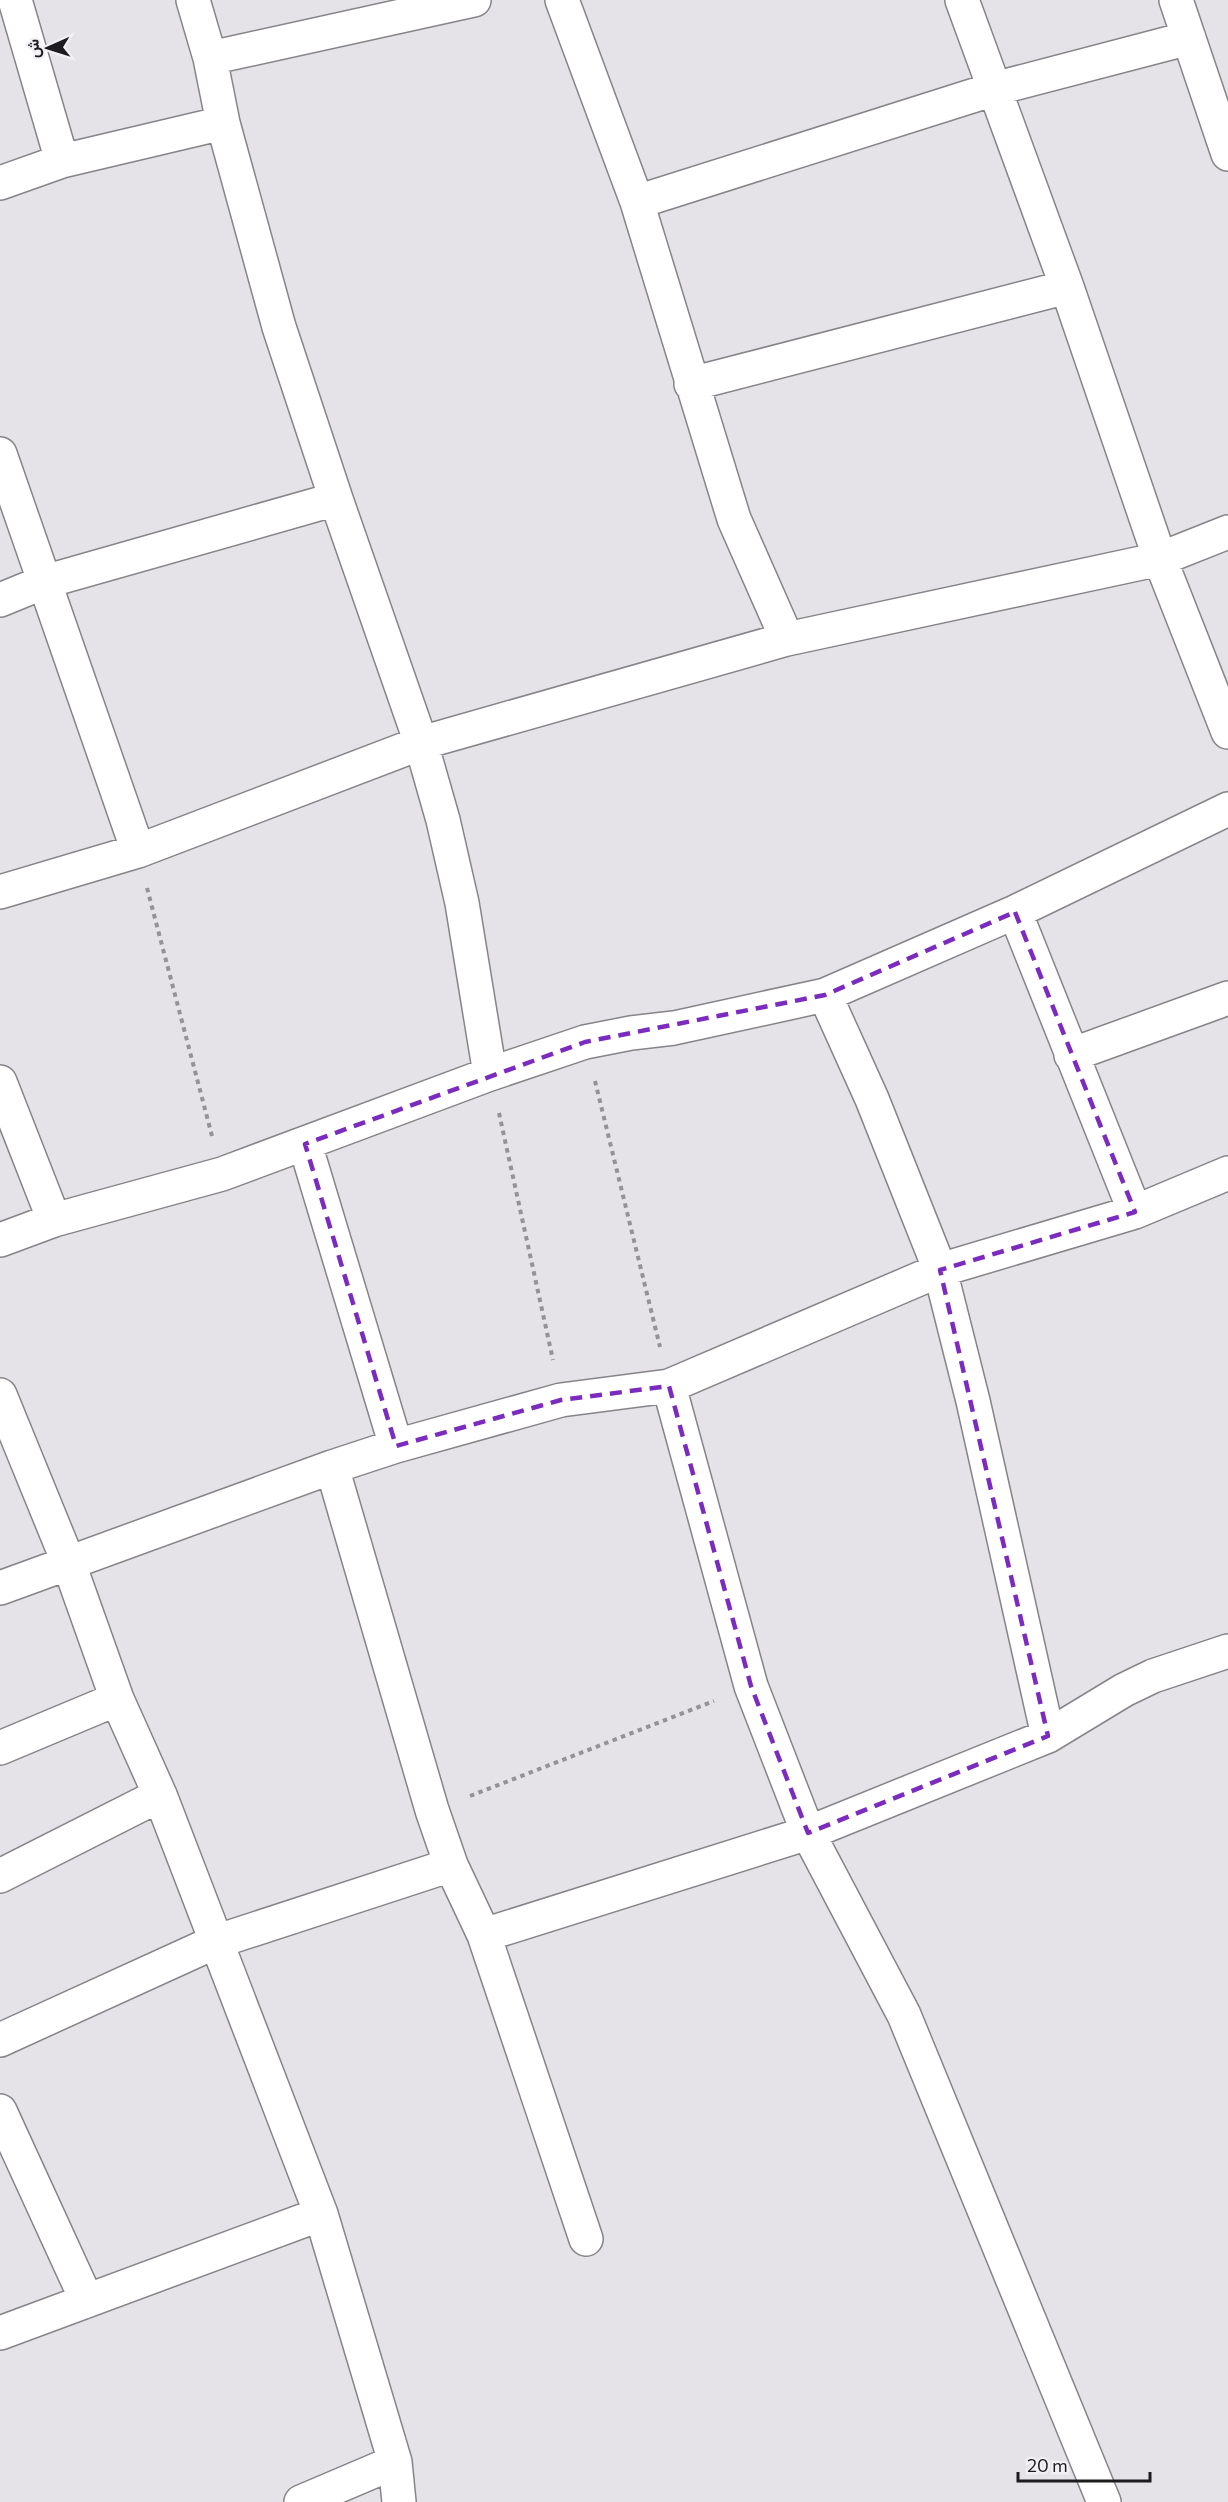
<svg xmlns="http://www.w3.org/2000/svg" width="1228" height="2502" font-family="Commissioner,Vazirmatn,sans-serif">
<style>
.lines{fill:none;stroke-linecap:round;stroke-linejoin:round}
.minor-casing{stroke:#868488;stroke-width:36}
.path{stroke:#939295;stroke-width:4;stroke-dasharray:4.5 4.5;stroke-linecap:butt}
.minor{stroke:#fff;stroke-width:33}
.marked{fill:none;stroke:#7b2cbf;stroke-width:4.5;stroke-dasharray:12 8;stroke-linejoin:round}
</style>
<rect width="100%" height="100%" fill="#e5e3e8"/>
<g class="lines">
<!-- minor casing -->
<g class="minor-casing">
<path id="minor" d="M15,0l47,161
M193,0l17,58 13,65 56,204 57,172 85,244 22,77 19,83 28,171
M562,0l75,202 97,317 53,120 373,-80 68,-27
M962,0l105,287 93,272 68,173
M1176,0l52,154
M210,58l264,-58
M0,183l62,-22 161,-38
M637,202l357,-113 195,-51
M691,384l376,-97
M0,454l138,397
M0,600l44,-18 292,-83
M0,892l138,-41 283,-108 366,-104
M1015,912l120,300
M825,995l47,104 68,171 33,131 75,335
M1071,1055l157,-57
M0,1082l54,138
M305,1144l91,302
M0,1240l54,-20 168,-46 268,-100 95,-32 46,-9 43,-5 151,-33 190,-83 213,-103
M669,1386l82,300 57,147 96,182 200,487
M0,1395l69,169 48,135 43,96 161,419 74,248 4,40
M332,1467l100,343 19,55 33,70 102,304
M0,1588l332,-121 64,-21 165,-46 108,-14 271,-116 195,-58 93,-39
M0,1748l117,-49
M0,1876l160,-81
M484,1935l324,-102 240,-97 76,-46 29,-14 75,-25
M0,2040l215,-98 236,-77
M0,2111l87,190
M0,2333l321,-119
M301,2502l94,-40"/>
</g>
<!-- path -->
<path class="path" d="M147,888l65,248
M595,1081l65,266
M499,1113l54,247
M470,1796l244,-95"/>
<!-- minor -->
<use href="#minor" class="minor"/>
</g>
<!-- marked area -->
<path class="marked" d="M1015,912l120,300 -195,58 108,466 -240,97 -57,-147 -82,-300 -108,14 -165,46 -91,-302 280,-102 240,-47z"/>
<!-- north arrow -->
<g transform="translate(48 48) rotate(267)" stroke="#f2f0f5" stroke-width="4.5" paint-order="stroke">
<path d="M0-4.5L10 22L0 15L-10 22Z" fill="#1c1b1d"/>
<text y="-9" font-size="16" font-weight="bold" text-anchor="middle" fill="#1c1b1d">ش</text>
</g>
<!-- scale -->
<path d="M1018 2472v9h132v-9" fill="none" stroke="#1c1b1d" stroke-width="3"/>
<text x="1027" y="2472" font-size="18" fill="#1c1b1d" stroke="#f2f0f5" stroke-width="4.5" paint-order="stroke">20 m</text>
</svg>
